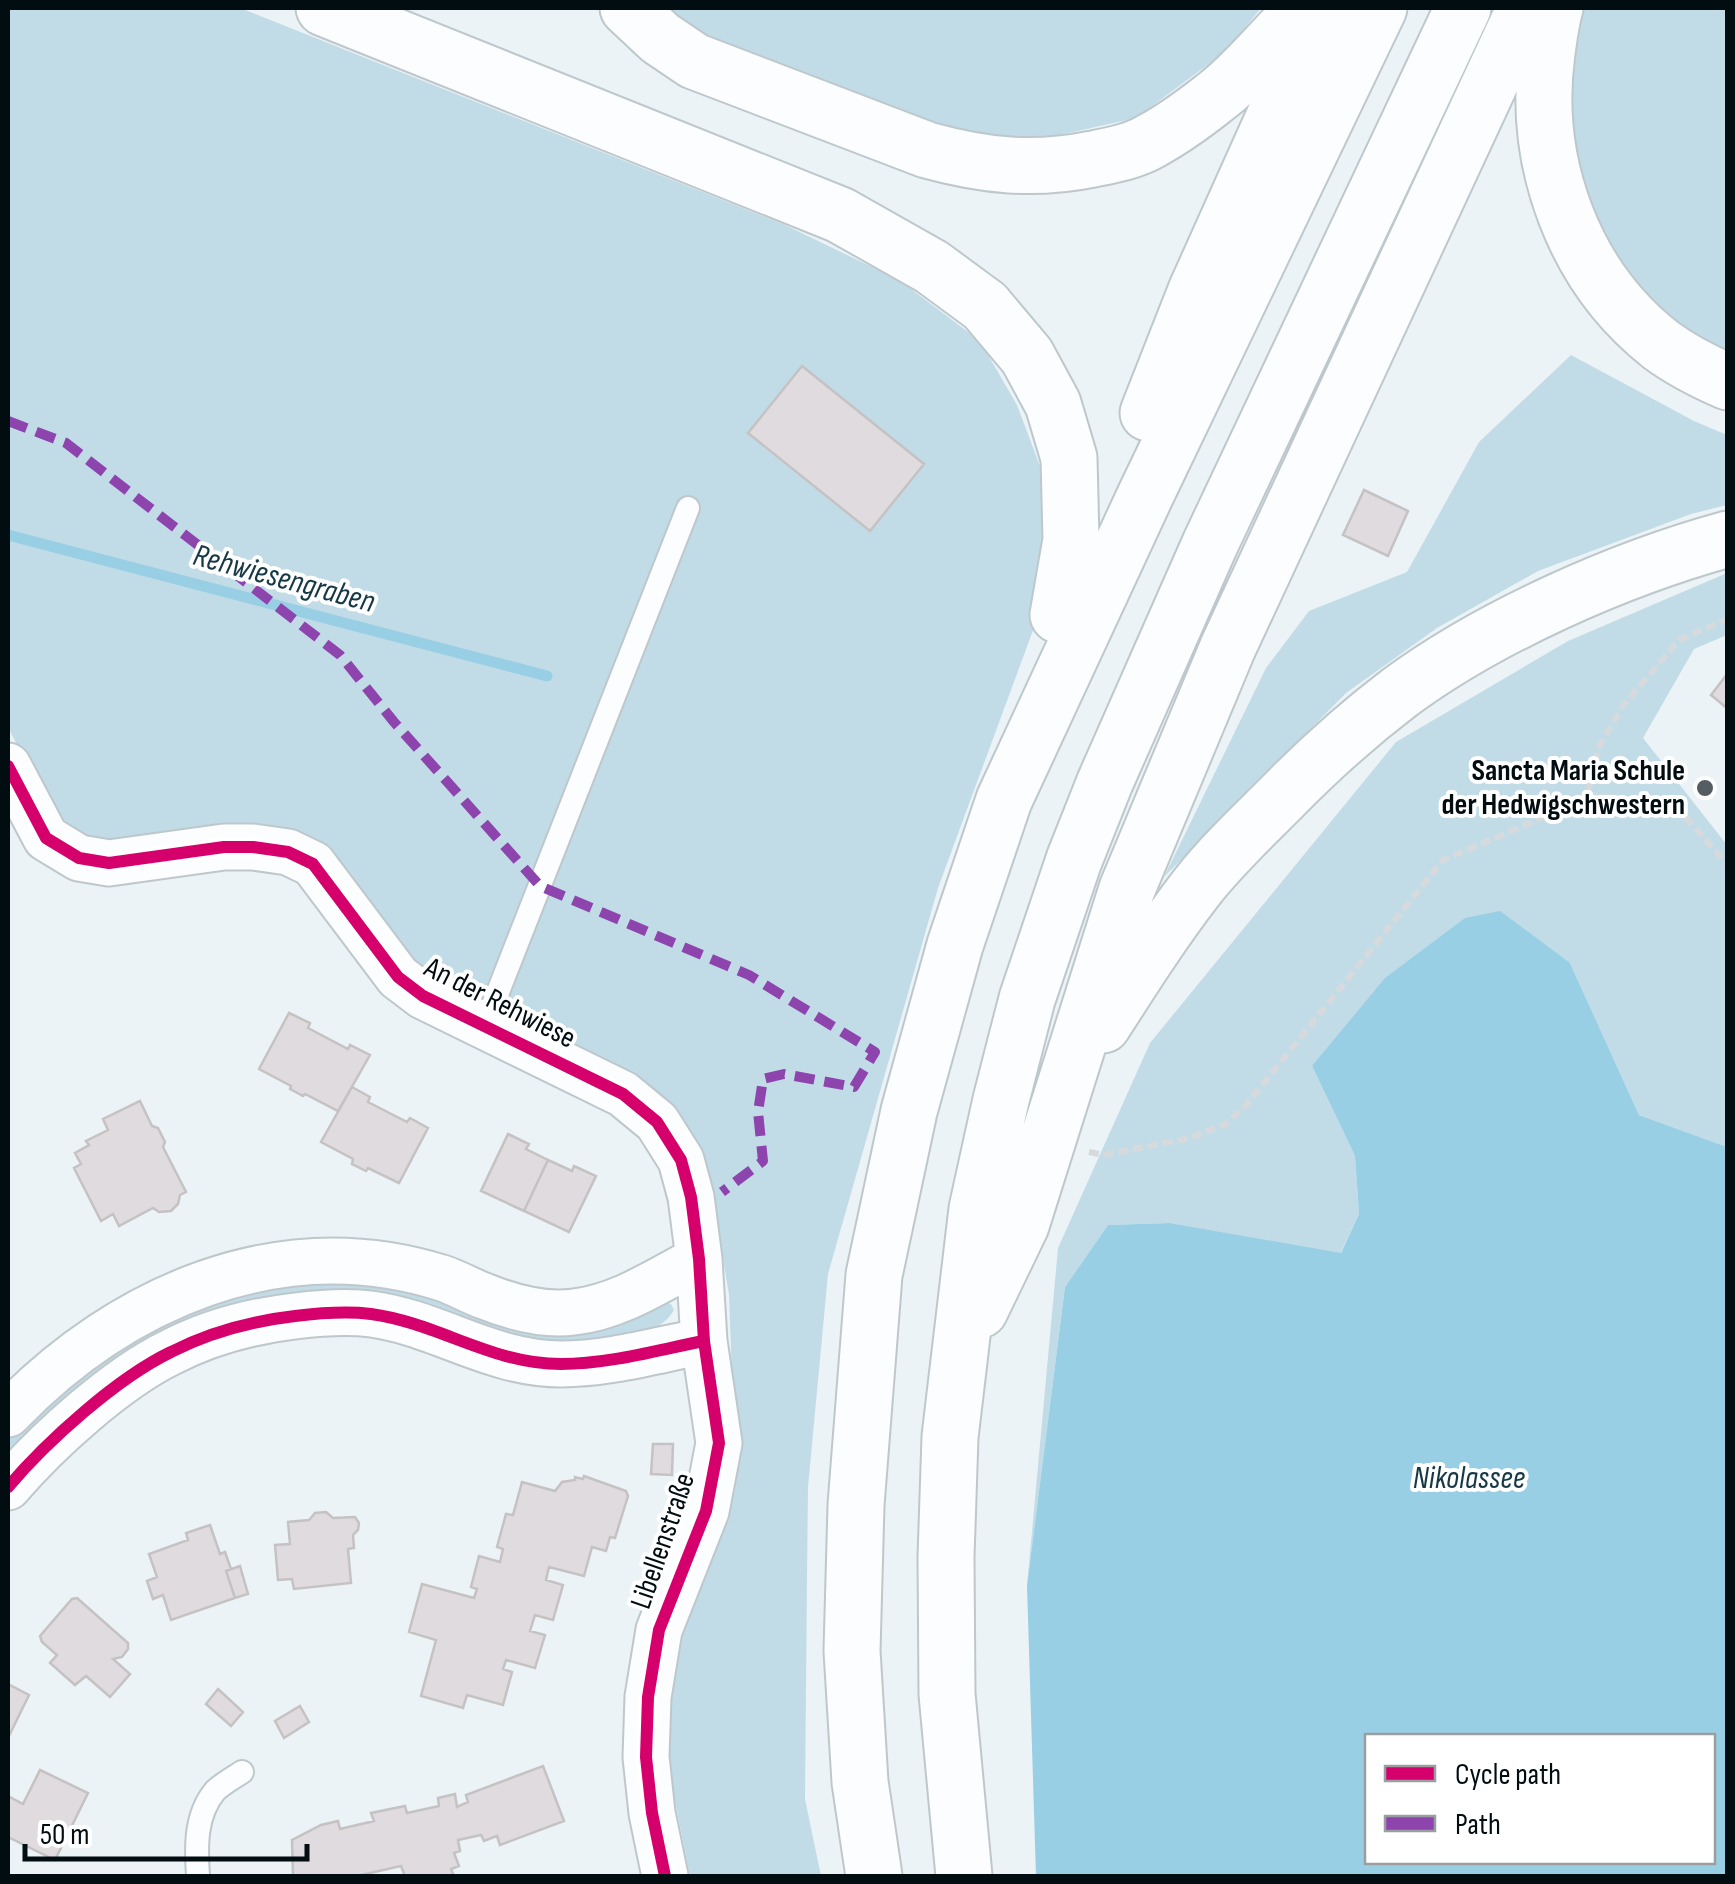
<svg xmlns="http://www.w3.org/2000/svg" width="1735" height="1884" font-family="'Sofia Sans Condensed',sans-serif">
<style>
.green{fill:#c1dce7}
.water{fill:#98cfe4;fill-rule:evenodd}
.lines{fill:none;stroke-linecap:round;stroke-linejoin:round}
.stream{stroke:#98cfe4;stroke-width:11}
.building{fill:#e0dbde;stroke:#c5c2c3;stroke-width:2.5}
.lane-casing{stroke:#bec8cc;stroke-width:26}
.street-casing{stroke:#bec8cc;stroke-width:49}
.highway-casing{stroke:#bec8cc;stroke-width:59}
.path{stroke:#d7dadc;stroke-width:6;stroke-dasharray:10 5;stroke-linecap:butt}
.lane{stroke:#fcfdfe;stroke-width:22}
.street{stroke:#fcfdfe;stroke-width:45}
.highway{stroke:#fcfdfe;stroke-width:55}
.quiet{stroke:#8e44ad;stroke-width:10;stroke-dasharray:20 10;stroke-linecap:butt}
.cycleway-casing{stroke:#fff;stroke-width:19}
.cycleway{stroke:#d6006c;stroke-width:12}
.poi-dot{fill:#545e62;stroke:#fff;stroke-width:4}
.labels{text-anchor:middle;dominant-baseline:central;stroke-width:8;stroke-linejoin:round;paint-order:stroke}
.poi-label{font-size:30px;font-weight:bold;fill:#020d12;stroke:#fff;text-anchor:end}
.street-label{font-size:30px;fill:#020d12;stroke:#fff}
.water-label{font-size:32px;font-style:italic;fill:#163945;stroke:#fff}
</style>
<rect width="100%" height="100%" fill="#ebf3f6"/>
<!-- green -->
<path class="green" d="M8,8h232l543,216 116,56 81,61 37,64 32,85 -10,124 -101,274 -110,386 -20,213 -1,91 -2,221 16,77h-131l-19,-94 -4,-40 1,-64 67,-222 -6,-161 -13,-79 -17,-57 -287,-200 -89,-112 -21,-14 -28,-6 -30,-2 -146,18 -26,-6 -26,-35 -38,-75z
M660,8h601l-35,43 -90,67 -99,22 -78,-4 -263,-99z
M1579,8h148v342c-90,-37 -153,-132 -161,-228 -2,-12 2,-26 4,-38 3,-25 6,-51 9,-76z
M1571,355l123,66 33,14v70l-36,9 -153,57 -101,57 -91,65 -182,184 102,-209 43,-57 98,-39 72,-130z
M1727,573v62l-33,14 -51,89 84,107v302l-88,-32 -69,-152 -258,103 43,90 4,58 -19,40 -170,-31 -62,2 -43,62 -38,299 31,-338 92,-205 246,-301 172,-101z
M269,1281l394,20 8,3 3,6c-14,26 -64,34 -90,40l-269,-54 -307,170v-29l43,-42 82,-64z"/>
<!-- water -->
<path class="water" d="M1500,911l70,52 69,152 88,32v729h-691l-9,-290 38,-299 43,-62 62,-2 171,30 18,-39 -4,-58 -43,-90 73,-88 80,-60zM1368,1736h344v126h-344z"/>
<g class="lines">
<!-- stream -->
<path class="stream" d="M8,535l539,141"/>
</g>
<!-- building -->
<path class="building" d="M802,366l122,98 -54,67 -122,-98z
M1364,490l44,21 -20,45 -45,-21z
M1728,673v36l-17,-14z
M289,1013l21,10 -2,5 40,21 2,-4 20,10 -32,56 -33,-17 -2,2 -13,-7 1,-3 -32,-17z
M352,1087l18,10 -2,5 39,20 3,-4 18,10 -29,55 -31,-15 -2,3 -14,-7 1,-5 -32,-17z
M140,1101l12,25 6,2 7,14 -2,5 23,45 -6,3 -2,9 -7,7 -12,1 -6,-4 -34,18 -6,-12 -12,7 -27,-53 7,-4 -6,-11 14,-8 -3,-4 22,-11 -5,-11z
M508,1134l21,10 -3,5 22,11 -24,51 -43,-20z
M548,1160l24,11 2,-5 22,10 -27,56 -45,-21z
M653,1444h20l-1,31 -21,-1z
M584,1476l42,15 2,5 -13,42 -5,-1 -4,14 -14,-4 -8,29 -35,-9 -3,13 17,5 -10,35 -18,-5 -5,16 15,4 -10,33 -29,-8 -3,9 9,3 -9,33 -36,-10 -4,13 -42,-12 15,-56 -27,-8 13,-48 52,14 3,-9 -6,-2 8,-31 21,6 3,-13 -6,-2 9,-33 7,1 9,-33 33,9 7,-9 13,-2v-3l8,2z
M326,1512l7,6 22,-1 4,6 -1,7 -5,5 1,13 -6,1 3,34 -57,6 -2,-10 -14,1 -3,-35 15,-1 -2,-22 21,-2 6,-7z
M210,1525l10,29 5,-2 6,17 -5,2 9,27 -64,22 -8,-25 -10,4 -6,-18 10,-4 -8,-23 39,-14 -2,-7z
M240,1566l8,28 -13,4 -9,-27z
M77,1598l51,45v6l-6,8 -9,2 17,15 -20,23 -24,-21 -11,9 -25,-22 7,-8 -15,-13 -2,-6 32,-37z
M8,1684l21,11 -21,43z
M218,1689l25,23 -12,14 -25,-22z
M300,1706l9,16 -25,16 -9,-17z
M543,1766l21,55 -64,24 -3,-9 -13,5 -3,-6 -23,5 2,11 -6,2 5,13 -8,3 3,7h-49l-4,-10 -44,10h-64l-1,-36 29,-15 17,-4 2,8 34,-8 -3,-8 34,-7 2,7 32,-7 -1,-8 17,-4 2,13 11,-5 -2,-7z
M40,1770l48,23 -33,67 -47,-23v-41l15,8z"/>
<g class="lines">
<!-- lane casing -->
<g class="lane-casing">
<path id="lane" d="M485,1025l203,-517
M198,1876c-2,-29 -3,-61 17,-85 7,-7 18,-13 27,-19"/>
</g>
<!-- street casing -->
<g class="street-casing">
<path id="street" d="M8,766l38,72 33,20 30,5 115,-16h29l35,5 25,12 85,113 25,19 200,98 34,28 24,38 10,37 8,62 5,82 15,102 -13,68 -47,119 -11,67 -2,60 6,56 13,63
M8,1414c113,-117 272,-187 434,-136 15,5 28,13 42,18 27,11 60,20 90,16 45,-5 85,-32 125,-53
M8,1487c39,-46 109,-109 163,-135 39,-20 81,-31 124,-36 25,-3 51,-5 76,-2 67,9 120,50 190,50 48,0 96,-14 143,-23"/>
</g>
<!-- highway casing -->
<g class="highway-casing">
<path id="highway" d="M324,8l516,207 92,52 53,39 42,50 26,48 16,54 2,82 -13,75
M628,8l32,30 34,23 233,89c58,16 107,21 166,9 20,-4 41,-8 58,-18 22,-12 44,-28 63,-43 28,-21 52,-51 76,-75l8,-15
M1555,8c-4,14 -6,30 -8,45 -15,109 26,223 114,292 20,15 44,27 67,37
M1148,413l48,-122 127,-283
M1103,1025c30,-47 60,-94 94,-138 25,-32 55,-60 83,-88 37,-38 77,-74 119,-106 91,-67 220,-124 329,-154
M980,1310l41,-85 106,-336 101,-242 297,-639
M874,1876l-14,-94 -8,-131 4,-146 18,-230 35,-164 46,-166 49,-145 141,-304 234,-488
M964,1876l-17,-182 -1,-137 4,-120 27,-228 24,-109 26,-101 47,-139 31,-78 105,-238 253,-536"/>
</g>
<!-- path -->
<path class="path" d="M1587,795l86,8 55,62
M1089,1152l15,3 86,-17 36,-14 21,-20 196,-244 127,-54 17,-11 12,-48 23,-40 57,-67 49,-21"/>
<!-- lane -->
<use href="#lane" class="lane"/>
<!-- street -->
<use href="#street" class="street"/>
<!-- highway -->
<use href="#highway" class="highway"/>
<!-- quiet -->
<path class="quiet" d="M8,421l58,22 274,212 54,67 146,164 209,89 126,77 -21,35 -70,-13 -21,5 -5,33 5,49 -41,31"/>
<!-- cycleway casing -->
<g class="cycleway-casing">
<path id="cycleway" d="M8,766l38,72 33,20 30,5 115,-16h29l35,5 25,12 85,113 25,19 200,98 34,28 24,38 10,37 8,62 5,82 15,102 -13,68 -47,119 -11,67 -2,60 6,56 13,63
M8,1487c39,-46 109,-109 163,-135 39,-20 81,-31 124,-36 25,-3 51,-5 76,-2 67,9 120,50 190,50 48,0 96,-14 143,-23"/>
</g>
<!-- cycleway -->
<use href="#cycleway" class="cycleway"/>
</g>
<!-- markers -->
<circle class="poi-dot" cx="1705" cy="788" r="10"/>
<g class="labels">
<!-- poi labels -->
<g class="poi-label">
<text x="1685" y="771">Sancta Maria Schule<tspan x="1685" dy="34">der Hedwigschwestern</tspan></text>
</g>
<!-- street labels -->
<g class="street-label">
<text transform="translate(500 1003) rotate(27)">An der Rehwiese</text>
<text transform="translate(663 1541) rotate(-71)">Libellenstraße</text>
</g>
<!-- water labels -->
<g class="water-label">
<text transform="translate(284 579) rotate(15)">Rehwiesengraben</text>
<text x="1469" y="1478">Nikolassee</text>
</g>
</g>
<!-- border -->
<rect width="1735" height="1884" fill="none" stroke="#020d12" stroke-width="20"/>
<!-- legend -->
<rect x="1365" y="1734" width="350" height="130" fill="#ffffff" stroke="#9a9ea0" stroke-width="2.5"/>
<rect x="1385" y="1766" width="50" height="15" fill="#d6006c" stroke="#9a9ea0" stroke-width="2.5"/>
<text x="1455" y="1784" font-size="30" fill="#020d12">Cycle path</text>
<rect x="1385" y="1816" width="50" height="15" fill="#8e44ad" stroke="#9a9ea0" stroke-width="2.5"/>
<text x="1455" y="1834" font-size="30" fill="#020d12">Path</text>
<!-- scale -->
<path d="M25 1844v15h282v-15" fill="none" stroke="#020d12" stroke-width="5"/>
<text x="40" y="1844" font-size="30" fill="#020d12" stroke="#ffffff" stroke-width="8" paint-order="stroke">50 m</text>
</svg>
